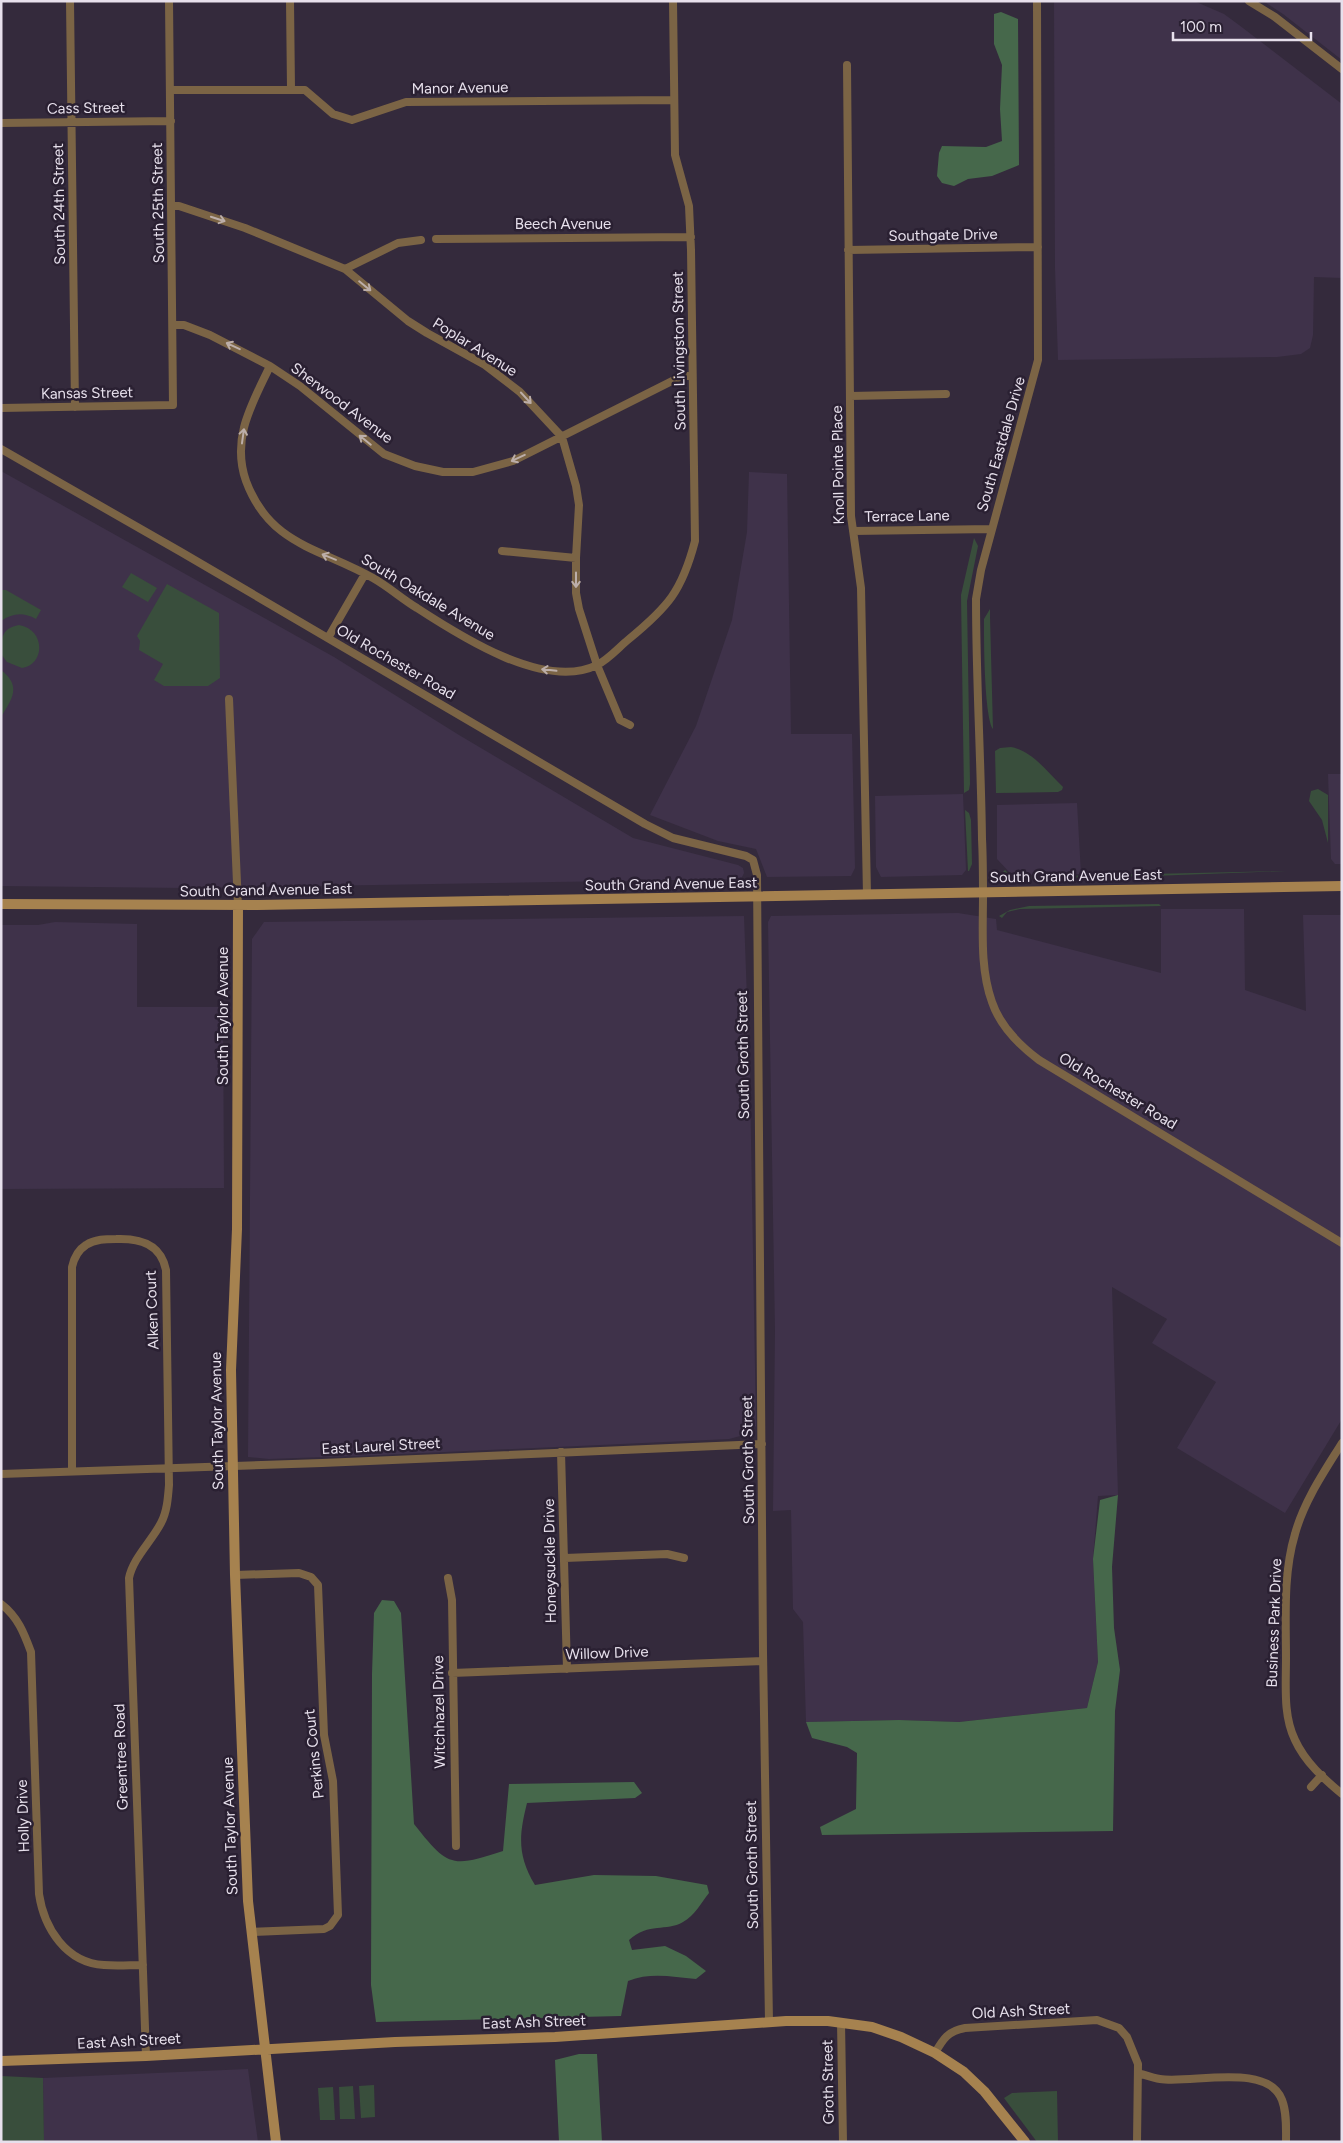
<svg xmlns="http://www.w3.org/2000/svg" width="1343" height="2143" font-family="Figtree,sans-serif">
<style>
.built{fill:#3f324a}
.green{fill:#394e3c}
.forest{fill:#46684b}
.lines{fill:none;stroke-linecap:round;stroke-linejoin:round}
.street{stroke:#7b6445;stroke-width:8}
.secondary{stroke:#a6824f;stroke-width:10}
.oneway{stroke:#bcaea9}
.labels{text-anchor:middle;dominant-baseline:central;stroke-width:5;stroke-linejoin:round;paint-order:stroke}
.street-label{font-size:15px;fill:#e7e0ec;stroke:#2a2032}
</style>
<rect width="100%" height="100%" fill="#342a3c"/>
<!-- built -->
<path class="built" d="M1054,1h140l30,13 15,11 103,79v174l-28,-1 -1,58 -3,13 -9,6 -24,3 -219,3 -3,-92z
M1263,1h79v59l-59,-46z
M1,471l333,186 125,78 174,103 105,27 5,3 1,5 -3,6 -555,9 -185,-2z
M749,472l38,2 4,260h61l3,134 -4,8 -84,1 -11,-28 -38,-8 -68,-26 46,-89 36,-106 15,-88z
M1328,774h14v90h-7l-4,-5z
M963,794l3,76 -4,5 -81,2 -5,-10 -1,-71z
M1077,803l4,71 -69,1 -15,-16v-54z
M1161,909h83l1,81 61,21 -3,-96h39v504l-57,94 -108,-65 39,-66 -64,-39 15,-24 -55,-32 6,208 -20,1 -5,63 5,103 -11,46 -128,14 -60,-2 -93,2 -3,-100 -10,-13 -2,-99 -18,1 2,-180 -7,-409 3,-6 187,-3 38,6 1,11 164,43z
M744,916l6,166 6,344 -12,9 -15,4 -349,16 -111,4 -21,-2 4,-518 12,-17z
M55,922l82,2v83h86l1,181 -223,1v-264h37z
M248,2069l10,73h-214l-1,-64z"/>
<!-- green -->
<path class="green" d="M974,538l4,8 -11,55 3,183 -1,6 -5,3 -3,-198z
M131,573l26,15 -9,14 -26,-15z
M167,584l52,29 1,65 -12,8h-44l-10,-6 9,-16 -24,-14 1,-9 -3,-5z
M1,590h5l35,20 -5,9c-13,-7 -23,-6 -35,2z
M990,609v8l3,112c-8,-11 -9,-80 -9,-97v-13z
M19,625c26,4 27,39 3,43l-15,-6 -6,-8c0,-16 1,-26 18,-29z
M1,670c21,16 11,29 0,47z
M1011,747c22,4 37,26 52,40l-1,3 -4,2 -62,1 -1,-42 5,-3z
M1318,789l10,6v48l-6,-23 -13,-19 2,-10z
M965,810l4,3 2,7 1,44 -3,7h-1z
M1005,870l7,7 275,-6 -135,5 -139,3 -12,-5z
M1159,904l2,2 -141,3 -13,3 -5,6 -3,-2 11,-6 19,-4z
M1,2076l42,2 1,64h-43z
M374,2085l1,32 -14,1 -2,-32z
M353,2086l2,33h-15l-1,-32z
M333,2087l2,33h-15l-2,-32z
M1057,2091l1,51h-21l-33,-44 8,-5z"/>
<!-- forest -->
<path class="forest" d="M1001,12l17,7 1,146 -27,11 -24,3 -14,7 -12,-3 -5,-7 2,-23 3,-7 44,1 16,-6 -2,-32 2,-44 -8,-21v-30z
M1118,1495l-6,72 2,61 6,42 -5,41 -2,120 -291,4 -2,-8 36,-18 1,-56 -10,-6 -35,-9 -6,-16 93,-2 60,2 128,-14 11,-46 -5,-103 7,-59z
M382,1600l12,1 7,12 13,211c34,43 37,44 89,27l6,-67 125,-2 8,11 -7,5 -108,5c-8,32 -10,52 8,82l59,-10 62,1 51,9 2,8c-8,10 -14,22 -26,29 -17,10 -34,0 -54,18l3,10 33,-4 21,10 20,15 -10,8c-24,-2 -45,-7 -68,2l-7,35 -245,6 -5,-37 1,-311 2,-61z
M579,2054h18l5,88h-43l-4,-82z"/>
<g class="lines">
<!-- street -->
<path class="street" d="M70,1l5,406
M290,1l1,88
M1037,1l1,359 -57,210 -5,29c0,80 5,160 6,240 1,19 1,38 1,57 0,35 -3,73 9,106 8,24 27,43 47,58l303,183
M1249,1l26,16 67,52
M847,65l4,451 10,72 6,307
M171,90h134l28,24 19,6 54,-18 268,-2
M1,123l170,-2
M171,206h8l66,22 100,41 63,52 19,12 58,32 35,27 42,45 14,49 3,19 -3,53v35l3,16 18,56 23,55 10,5
M436,239l255,-2
M848,250l190,-3
M345,269l53,-26 23,-3
M173,325h11l26,10 60,31 30,20 84,68 31,12 28,6h30l40,-11 169,-85h10
M270,366c-18,38 -39,72 -24,115 24,65 75,67 127,97 16,9 29,21 44,30 43,28 128,83 180,57 12,-6 22,-18 32,-26 39,-32 53,-48 66,-98l-4,-291 -2,-44 -14,-51 -2,-154
M850,396l96,-2
M1,408l172,-3 -4,-404
M1,449l180,103 464,272 28,14 73,18 7,4 4,15 6,777 6,370
M853,531l139,-2
M502,551l74,7
M328,638l37,-64
M229,699l9,207
M1342,1443c-18,29 -38,58 -47,91 -12,40 -9,83 -9,124 0,28 -3,57 9,82 10,22 29,39 47,54
M561,1452l6,217
M72,1471v-204c2,-9 6,-17 14,-22 9,-6 20,-6 30,-6 24,-1 45,5 50,31l3,215c-1,13 -2,27 -8,38 -10,19 -28,35 -32,55l17,478
M1,1474l321,-11 440,-19
M565,1558l102,-4 17,4
M235,1575l64,-2 12,4 7,8 6,150 9,46 5,134 -8,11 -6,3 -73,3
M448,1578l4,22 4,246
M1,1604c17,13 23,29 30,48l8,242c5,34 27,69 65,71 13,1 26,0 39,0
M452,1673l311,-12
M1311,1787l11,-12
M841,2022l2,120
M935,2053c8,-14 13,-22 30,-25l132,-8 22,8 8,9 11,27 -1,78
M1138,2073c7,2 15,5 22,6 31,5 108,-17 122,21 5,13 4,28 4,42"/>
<!-- secondary -->
<path class="secondary" d="M1,904l257,1 1084,-19
M238,906l-1,323 -6,141 4,205 13,326 28,241
M1,2061l145,-5 249,-14 160,-5 231,-16h42l44,6 29,10 34,16 29,19 20,19 41,51"/>
</g>
<!-- one-way arrows -->
<defs><path id="oneway-shaft" d="M-6 0H5M1.5-3L5.5 0L1.5 3" fill="none" stroke-width="1.6" stroke-linecap="round" stroke-linejoin="round" transform="scale(1.25)"/></defs>
<g class="oneway">
<use href="#oneway-shaft" transform="translate(218 219) rotate(18)"/>
<use href="#oneway-shaft" transform="translate(365 286) rotate(39)"/>
<use href="#oneway-shaft" transform="translate(233 346) rotate(-155)"/>
<use href="#oneway-shaft" transform="translate(526 398) rotate(47)"/>
<use href="#oneway-shaft" transform="translate(243 436) rotate(-82)"/>
<use href="#oneway-shaft" transform="translate(365 440) rotate(-141)"/>
<use href="#oneway-shaft" transform="translate(518 458) rotate(155)"/>
<use href="#oneway-shaft" transform="translate(329 557) rotate(-158)"/>
<use href="#oneway-shaft" transform="translate(576 580) rotate(90)"/>
<use href="#oneway-shaft" transform="translate(549 670) rotate(-174)"/>
</g>
<g class="labels">
<!-- street labels -->
<g class="street-label">
<text transform="translate(460 88) rotate(-1)">Manor Avenue</text>
<text transform="translate(86 108) rotate(-1)">Cass Street</text>
<text transform="translate(158 203) rotate(-91)">South 25th Street</text>
<text transform="translate(59 204) rotate(-91)">South 24th Street</text>
<text x="563" y="224">Beech Avenue</text>
<text transform="translate(943 235) rotate(-1)">Southgate Drive</text>
<text transform="translate(475 347) rotate(32)">Poplar Avenue</text>
<text transform="translate(679 351) rotate(-91)">South Livingston Street</text>
<text transform="translate(87 393) rotate(-1)">Kansas Street</text>
<text transform="translate(342 403) rotate(37)">Sherwood Avenue</text>
<text transform="translate(1001 444) rotate(-74)">South Eastdale Drive</text>
<text transform="translate(838 465) rotate(-91)">Knoll Pointe Place</text>
<text transform="translate(907 516) rotate(-1)">Terrace Lane</text>
<text transform="translate(428 597) rotate(31)">South Oakdale Avenue</text>
<text transform="translate(396 662) rotate(30)">Old Rochester Road</text>
<text transform="translate(1076 876) rotate(-1)">South Grand Avenue East</text>
<text transform="translate(671 884) rotate(-1)">South Grand Avenue East</text>
<text transform="translate(266 890) rotate(-1)">South Grand Avenue East</text>
<text transform="translate(223 1016) rotate(-90)">South Taylor Avenue</text>
<text transform="translate(743 1055) rotate(-91)">South Groth Street</text>
<text transform="translate(1118 1091) rotate(31)">Old Rochester Road</text>
<text transform="translate(152 1310) rotate(-92)">Alken Court</text>
<text transform="translate(217 1421) rotate(-91)">South Taylor Avenue</text>
<text transform="translate(381 1446) rotate(-3)">East Laurel Street</text>
<text transform="translate(748 1460) rotate(-91)">South Groth Street</text>
<text transform="translate(550 1561) rotate(-91)">Honeysuckle Drive</text>
<text transform="translate(1274 1623) rotate(-88)">Business Park Drive</text>
<text transform="translate(607 1653) rotate(-2)">Willow Drive</text>
<text transform="translate(439 1712) rotate(-91)">Witchhazel Drive</text>
<text transform="translate(314 1754) rotate(-96)">Perkins Court</text>
<text transform="translate(121 1757) rotate(-92)">Greentree Road</text>
<text transform="translate(23 1816) rotate(-92)">Holly Drive</text>
<text transform="translate(230 1826) rotate(-92)">South Taylor Avenue</text>
<text transform="translate(752 1865) rotate(-91)">South Groth Street</text>
<text transform="translate(1021 2011) rotate(-3)">Old Ash Street</text>
<text transform="translate(534 2022) rotate(-2)">East Ash Street</text>
<text transform="translate(129 2041) rotate(-3)">East Ash Street</text>
<text transform="translate(828 2082) rotate(-91)">Groth Street</text>
</g>
</g>
<!-- border -->
<rect width="1343" height="2143" fill="none" stroke="#e7e0ec" stroke-width="5"/>
<!-- scale -->
<path d="M1173 32v8h138v-8" fill="none" stroke="#e7e0ec" stroke-width="2.5"/>
<text x="1180" y="32" font-size="15" fill="#e7e0ec" stroke="#2a2032" stroke-width="4" paint-order="stroke">100 m</text>
</svg>
